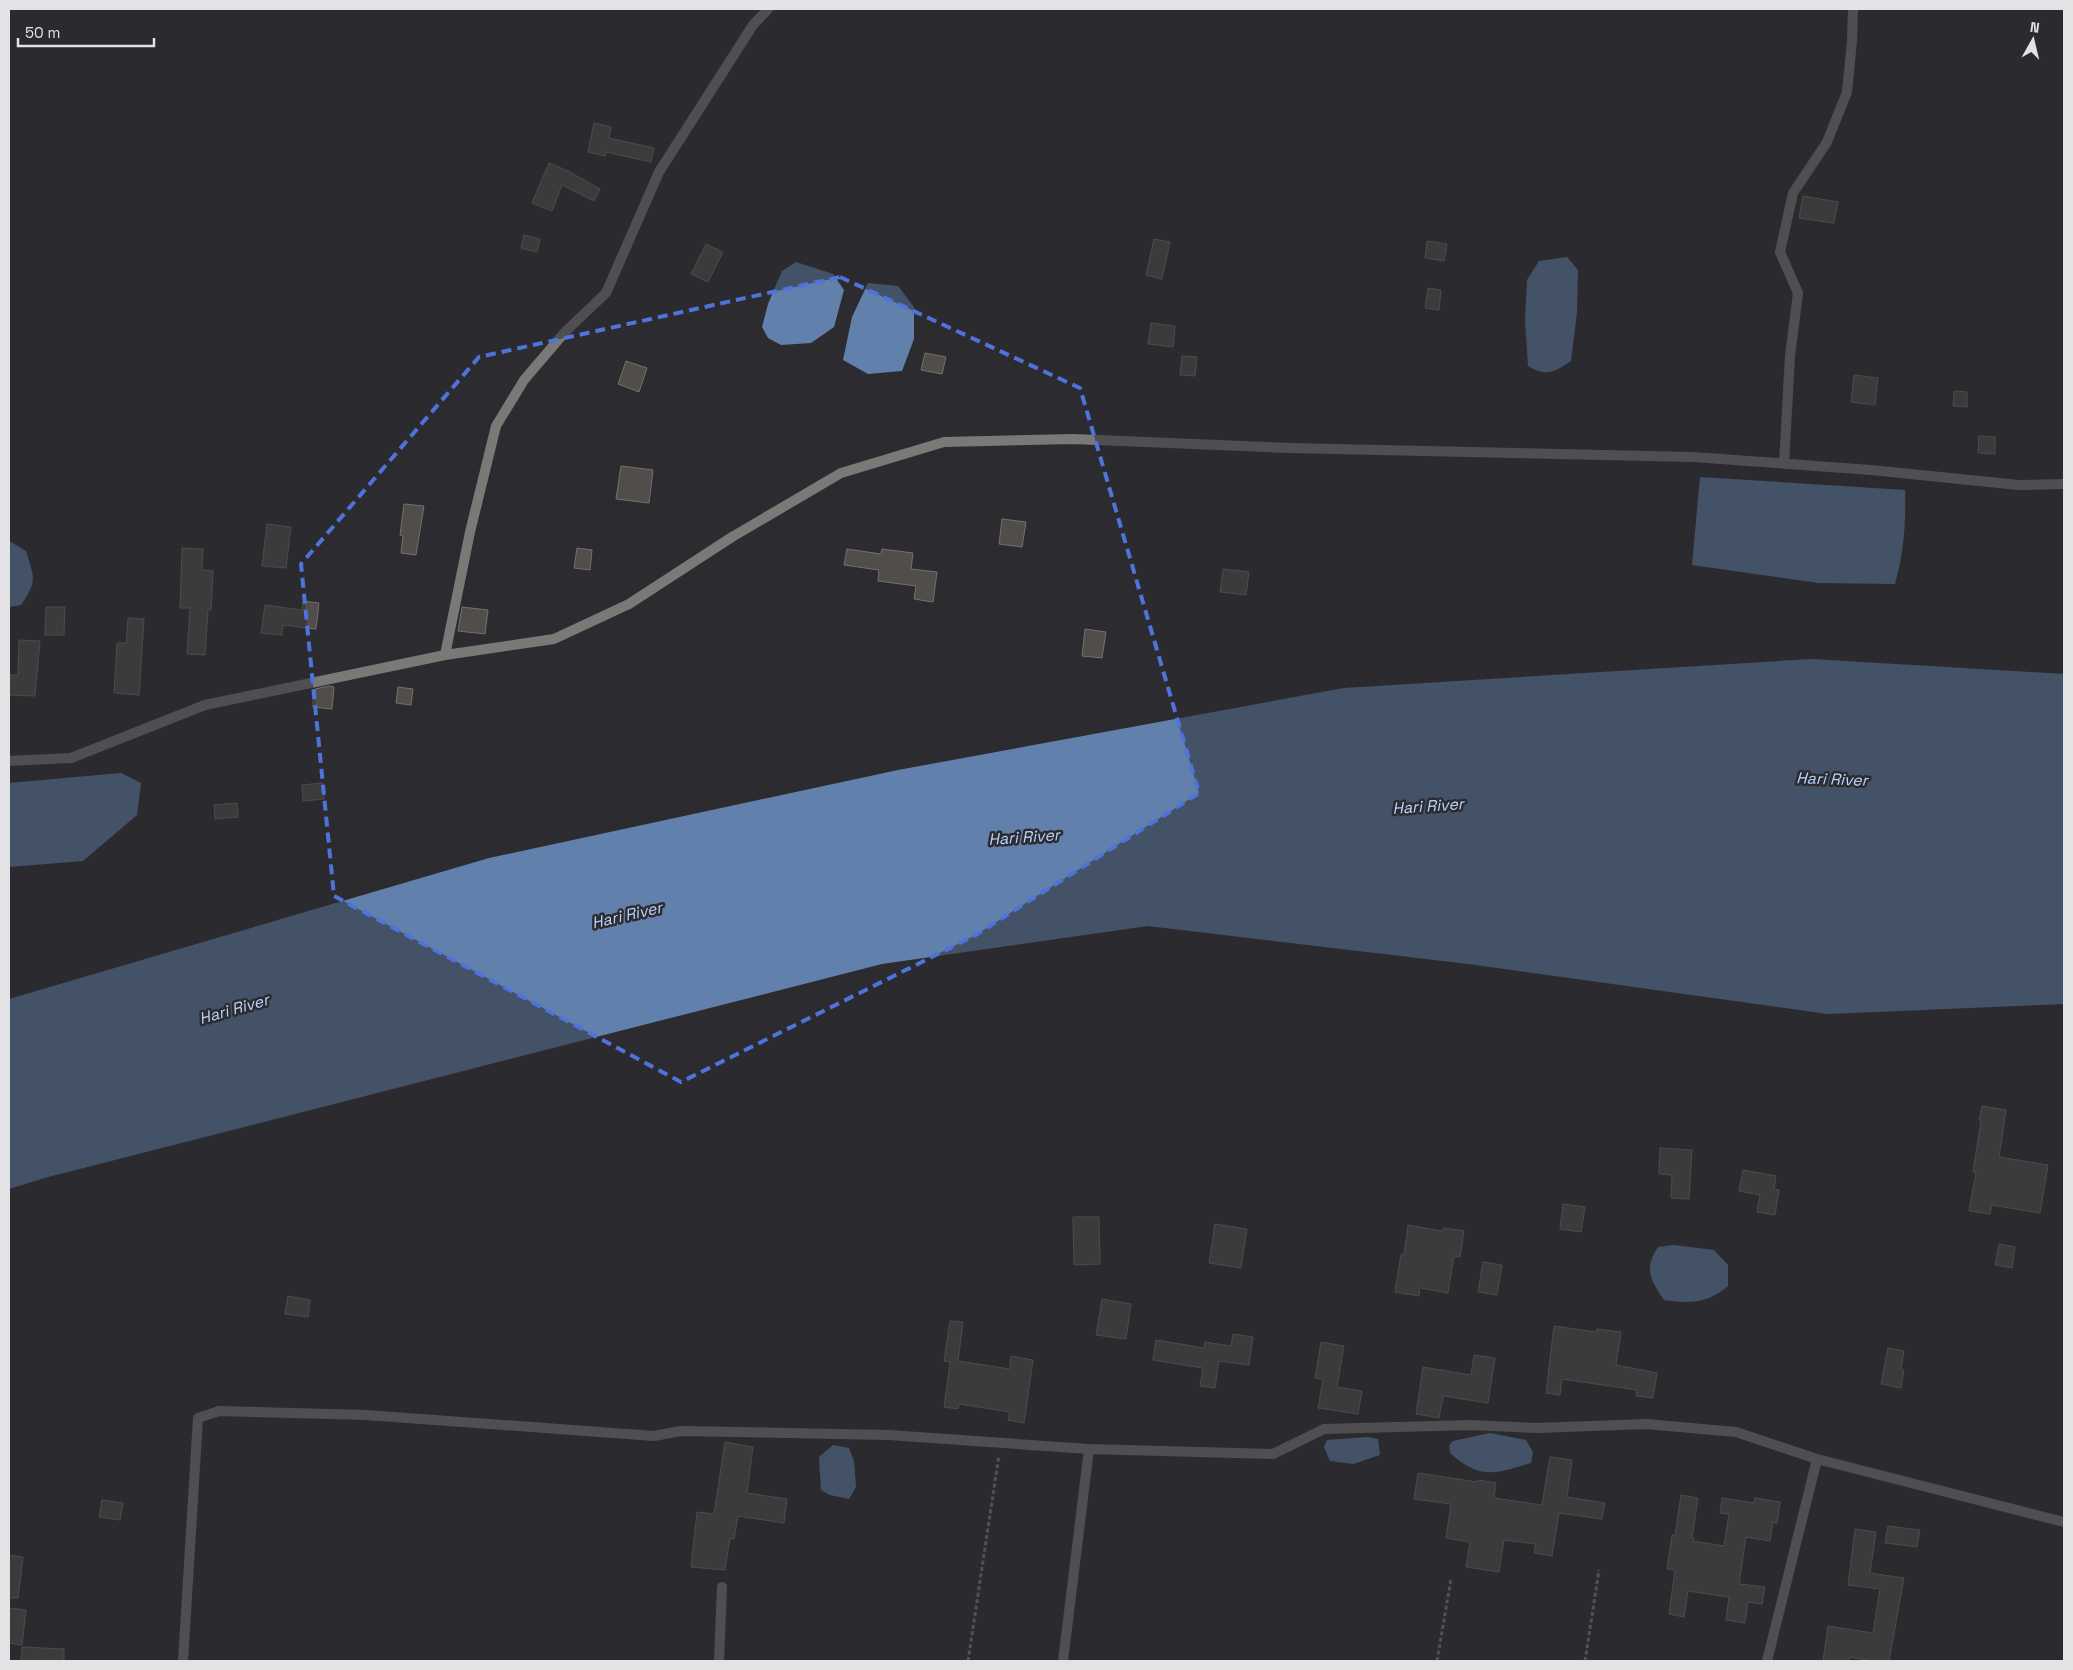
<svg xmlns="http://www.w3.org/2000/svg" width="2073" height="1670" font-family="'Space Grotesk',sans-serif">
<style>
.water{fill:#6280ac}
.building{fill:#514d4b;stroke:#74706d}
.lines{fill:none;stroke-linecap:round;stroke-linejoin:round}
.path{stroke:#7f7f82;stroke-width:3;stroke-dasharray:4 2.5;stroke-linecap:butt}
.minor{stroke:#7b7978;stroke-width:10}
.marked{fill:none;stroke:#4e73db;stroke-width:4;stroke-dasharray:10 6;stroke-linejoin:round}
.labels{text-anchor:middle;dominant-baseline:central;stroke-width:5;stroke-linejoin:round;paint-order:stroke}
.water-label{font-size:16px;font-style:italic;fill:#b9d5fd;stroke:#2c2c30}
</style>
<rect width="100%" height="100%" fill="#2c2c30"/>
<!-- water -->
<path class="water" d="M1567,257l11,13 -1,42 -6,49c-16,11 -25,16 -43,5l-3,-46 2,-40 12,-19z
M796,262l37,12 11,16 -10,37 -23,16 -30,2 -13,-7 -6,-11 6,-23 14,-33z
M868,283l30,3 16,21v32l-12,32 -34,3 -25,-14 9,-43z
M1700,477l205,13c1,32 -1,62 -10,94l-76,-1 -127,-18z
M9,541l17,10c8,27 12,29 -5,54l-12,2z
M1812,659l252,15v330l-236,10 -360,-50 -320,-38 -266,38 -834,213 -39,12v-190l480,-141 409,-88 446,-82z
M121,773l20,10 -4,32 -54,46 -74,6v-84z
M1674,1245l40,5 14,15v21c-20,17 -37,18 -64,14 -13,-20 -21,-30 -6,-53z
M1490,1433l36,7 7,12 -2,11c-36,11 -51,17 -81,-10l-1,-8 4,-4z
M1368,1437l10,2 2,16 -27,9 -23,-3 -6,-14 3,-7z
M833,1445l16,3 5,13 2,26 -7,12 -19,-4 -9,-5 -2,-33z"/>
<!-- building -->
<path class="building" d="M594,123l17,4 -2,11 45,10 -3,14 -45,-10 -1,4 -17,-4z
M549,163l19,8 32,18 -6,12 -32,-16 -10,26 -20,-8z
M1803,196l35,6 -4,21 -35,-5z
M524,235l16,4 -3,13 -16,-4z
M1154,239l16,3 -8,37 -16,-4z
M1427,241l20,3 -3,17 -19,-3z
M706,244l17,8 -15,30 -17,-8z
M1428,288l13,2 -2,20 -14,-2z
M1151,323l24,3 -2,21 -25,-3z
M925,353l21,4 -4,17 -21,-4z
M1182,356l15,1 -2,19 -15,-1z
M626,361l21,7 -8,24 -21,-8z
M1854,375l24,3 -3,27 -24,-3z
M1954,391l13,1v15l-14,-1z
M1979,436l16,1v17l-17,-1z
M621,466l32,4 -4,33 -33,-4z
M404,504l20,2 -8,49 -15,-2 2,-17 -3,-1z
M1002,519l24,3 -4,25 -23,-3z
M267,524l24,3 -5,41 -24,-2z
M182,548l21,1 -1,21 11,1 -2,39h-3l-3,45 -18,-1 3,-46h-10z
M577,548l15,2 -2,20 -16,-2z
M847,549l34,5 1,-5 31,4 -2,16 26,3 -4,30 -19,-3 2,-13 -38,-5 1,-11 -35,-5z
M1223,569l26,3 -3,23 -26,-3z
M303,601l16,2 -3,26 -33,-4 -1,10 -21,-2 4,-28 37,5z
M46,607h19l-1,28h-19z
M462,607l26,3 -3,24 -27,-3z
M128,618l16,1 -5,76 -25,-2 3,-50h9z
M1085,629l21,3 -4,26 -20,-2z
M19,640l21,1 -5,55 -26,-1 1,-20h8z
M329,686l5,1 -2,22 -20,-2 3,-18z
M398,687l15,2 -2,16 -15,-2z
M322,783l2,16 -21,2 -1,-16z
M237,803l1,14 -23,2 -1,-14z
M1982,1106l24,4 -7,47 49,8 -8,48 -48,-8 -2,9 -21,-3 7,-39h-3l8,-51 -2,-1z
M1660,1148l32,2 -3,49 -18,-1 1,-23 -13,-1z
M1743,1170l33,6 -2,13 5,1 -4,25 -18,-3 3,-17 -21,-4z
M1563,1204l22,3 -4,25 -21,-3z
M1073,1217h26l1,47 -26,1z
M1215,1224l32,5 -6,39 -32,-5z
M1408,1225l34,6 1,-3 21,3 -4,26 -6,-1 -6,37 -28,-5 -1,8 -24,-4 6,-38 3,1z
M1999,1244l16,3 -3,21 -17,-3z
M1483,1262l19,3 -5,30 -19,-3z
M288,1296l22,4 -2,17 -23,-3z
M1102,1299l29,5 -5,35 -30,-4z
M950,1321l13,1 -5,39 52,8 1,-13 22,4 -9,63 -16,-3 2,-8 -51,-8 -1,5 -14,-2 6,-45 -6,-1z
M1554,1326l42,6 1,-3 24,3 -5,33 41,8 -4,25 -17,-2 1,-6 -75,-11 -2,16 -14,-2z
M1233,1334l20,3 -4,28 -30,-4 -4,27 -15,-2 3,-18 -50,-8 3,-20 48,8 1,-6 26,4z
M1321,1342l23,4 -7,41 25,4 -4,23 -40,-6 5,-28 -8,-2z
M1888,1348l16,3 -3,18 3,1 -3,18 -20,-4z
M1474,1355l21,3 -7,45 -45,-7 -4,22 -23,-4 7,-47 48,8z
M725,1442l28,5 -6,46 40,6 -3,24 -46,-7 -4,23 -4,-1 -5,32 -34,-3 6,-55 17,2z
M1550,1457l22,3 -5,37 38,6 -3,16 -43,-6 -7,43 -18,-3 2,-9 -32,-4 -5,32 -33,-5 4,-25 -24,-4 5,-34 -37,-5 4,-26 59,9 1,-2 18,3 -2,15 48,7z
M1681,1495l17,3 -6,40h2l-1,3 31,5 5,-32 -9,-1 2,-15 32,5 1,-5 25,4 -3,21 -4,-1 -3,19 -24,-4 -7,47 26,3 -3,17 -14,-2 -3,21 -19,-3 3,-23 -41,-6 -4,26 -15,-3 6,-44 -8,-1 5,-34 3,1z
M102,1500l21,3 -3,17 -21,-3z
M1888,1526l32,4 -3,17 -32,-4z
M1855,1529l21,3 -6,41 34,5 -15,83h-15l-25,-4v4h-26l5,-35 45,7 7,-44 -32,-4z
M9,1555l14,2 -5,41h-9z
M9,1608l17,2 -4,35 -13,-2z
M22,1647l42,2v12h-43z"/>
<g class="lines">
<!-- path -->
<path class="path" d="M968,1661l31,-206
M1437,1661l14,-82
M1585,1661l14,-91"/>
<!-- minor -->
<path class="minor" d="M1784,464l6,-108 8,-63 -18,-41 13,-59 34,-51 20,-50 5,-51 1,-32
M445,655l25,-123 26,-106 28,-46 41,-48 41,-39 53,-121 94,-147 15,-16
M9,761l62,-3 134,-53 240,-50 109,-16 75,-35 103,-67 109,-64 103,-31 129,-3 217,9 403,9 178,13 148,15 45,-1
M183,1661l15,-243 21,-7 147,4 288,21 27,-5 208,4 200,14 184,5 51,-25 146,-4 67,3 109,-4 90,8 81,27 247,63
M719,1661l3,-74
M1063,1661l26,-212
M1767,1661l50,-202"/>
</g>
<!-- marked area -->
<path d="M0 0H2073V1670H0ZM840,277l240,111 119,405 -225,143 -293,146 -347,-186 -33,-332 178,-207z" fill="#2c2c30" fill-opacity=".55" fill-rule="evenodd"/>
<path class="marked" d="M840,277l240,111 119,405 -225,143 -293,146 -347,-186 -33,-332 178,-207z"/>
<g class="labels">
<!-- water labels -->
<g class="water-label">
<text transform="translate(1832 779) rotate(2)">Hari River</text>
<text transform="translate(1428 806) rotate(-4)">Hari River</text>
<text transform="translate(1024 837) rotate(-4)">Hari River</text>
<text transform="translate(627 915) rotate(-13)">Hari River</text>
<text transform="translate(234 1009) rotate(-16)">Hari River</text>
</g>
</g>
<!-- border -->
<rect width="2073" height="1670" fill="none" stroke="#e3e3e5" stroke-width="20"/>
<!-- north arrow -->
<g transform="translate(2033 40) rotate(8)" stroke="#2c2c30" stroke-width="4" paint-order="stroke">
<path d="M0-4L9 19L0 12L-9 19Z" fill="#e3e3e5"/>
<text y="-8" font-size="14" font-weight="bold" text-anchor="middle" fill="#e3e3e5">N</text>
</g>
<!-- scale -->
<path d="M18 38v8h136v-8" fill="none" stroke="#e3e3e5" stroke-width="2.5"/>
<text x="25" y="38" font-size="15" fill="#e3e3e5" stroke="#2c2c30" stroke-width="4" paint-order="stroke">50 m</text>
</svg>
